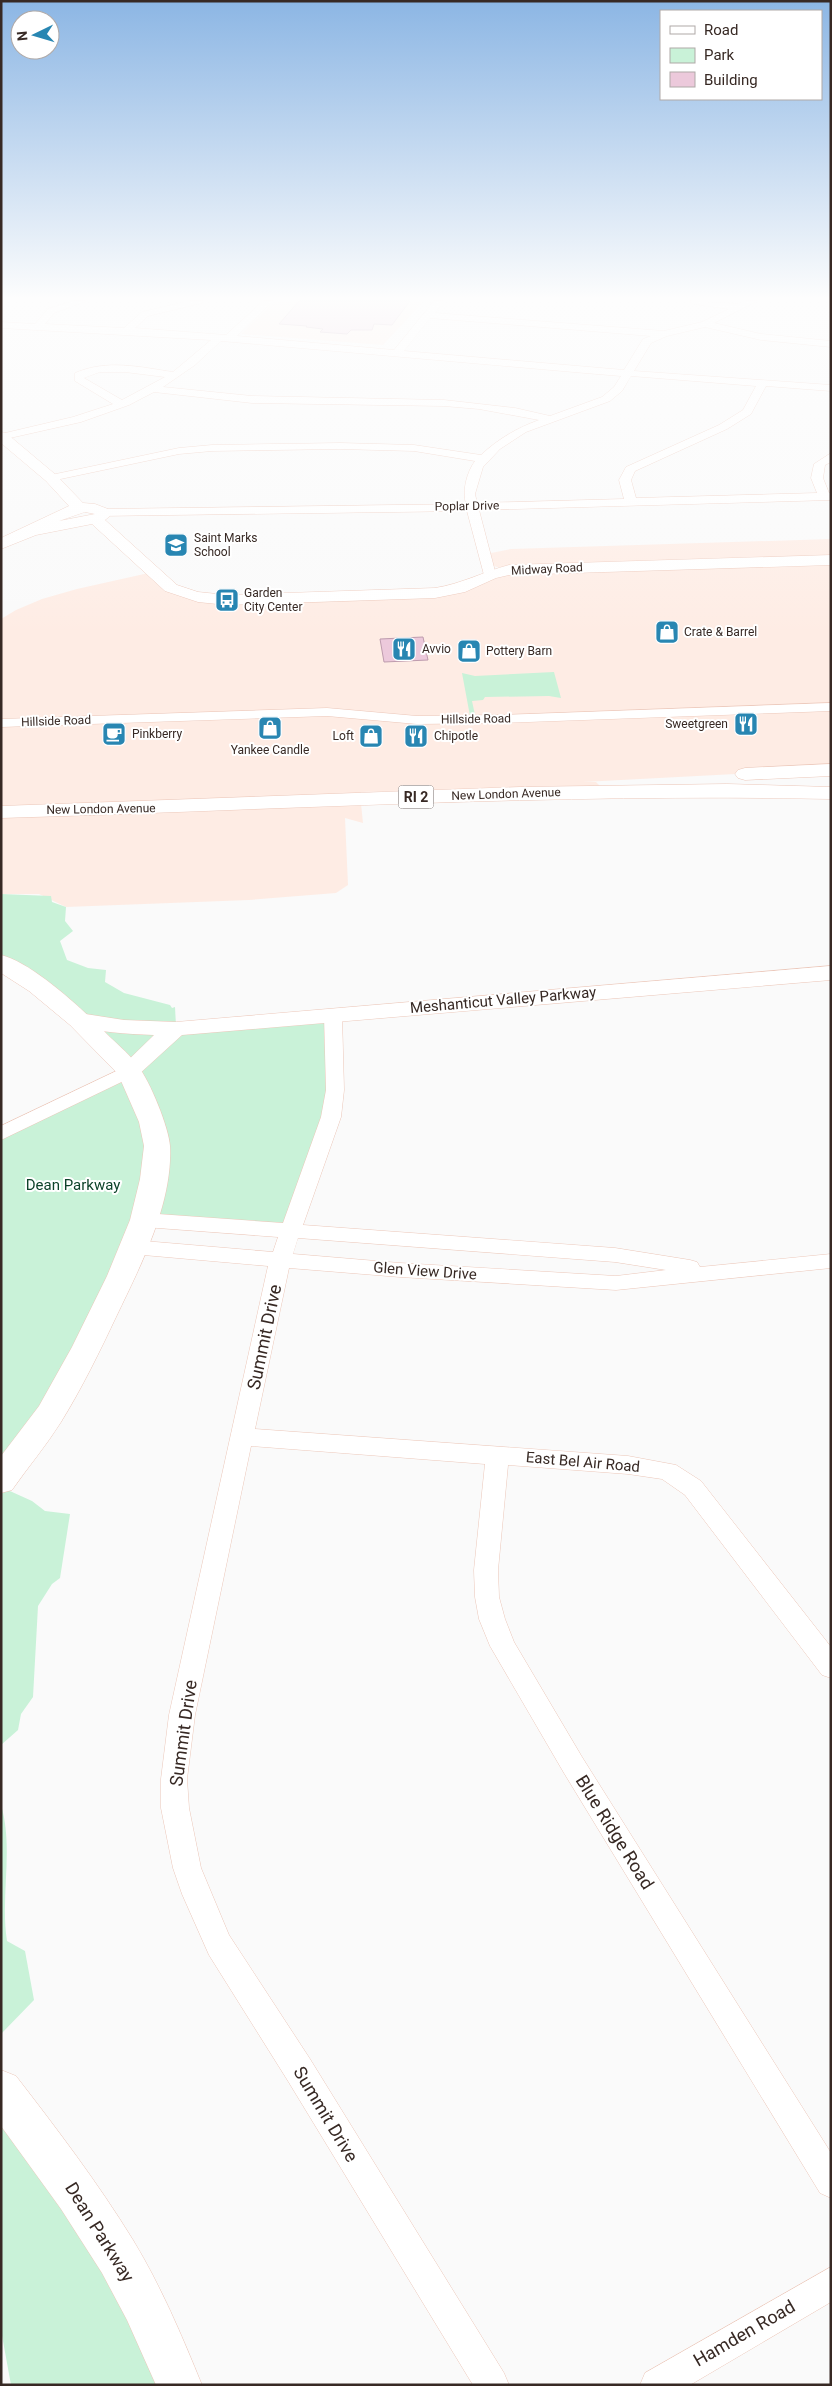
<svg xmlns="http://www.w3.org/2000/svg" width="832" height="2386" font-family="Roboto,sans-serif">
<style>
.built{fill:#feece4}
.green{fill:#c9f2d8}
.building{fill:#ecc9db;stroke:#be9cae}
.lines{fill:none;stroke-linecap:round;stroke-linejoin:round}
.minor-casing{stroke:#ecc7b9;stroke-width:1}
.tertiary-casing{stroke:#ecc7b9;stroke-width:1}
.secondary-casing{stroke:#ecc7b9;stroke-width:1}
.primary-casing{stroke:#ecc7b9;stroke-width:1}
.minor{fill:#fff;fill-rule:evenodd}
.tertiary{fill:#fff;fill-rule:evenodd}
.secondary{fill:#fff;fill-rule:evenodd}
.primary{fill:#fff;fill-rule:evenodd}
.labels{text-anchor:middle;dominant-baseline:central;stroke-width:4;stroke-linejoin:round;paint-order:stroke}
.far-street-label{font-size:12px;fill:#372924;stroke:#fff}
.far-poi-label{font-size:12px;fill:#372924;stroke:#fff;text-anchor:start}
.shield{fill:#fff;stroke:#736966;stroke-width:1}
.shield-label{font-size:14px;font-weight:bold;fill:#372924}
.street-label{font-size:15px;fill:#372924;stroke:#fff}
.park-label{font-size:15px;fill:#0e432a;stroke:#fff}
.near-street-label{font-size:18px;fill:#372924;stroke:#fff}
</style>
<rect width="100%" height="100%" fill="#fafafa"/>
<!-- built -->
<path class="built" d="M275,301h149l-41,44 -142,-11z
M831,539v230l-248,13h13l5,5 -240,5 -1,2 3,29 -18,-5 3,67 -12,8 -87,7 -183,7 -27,-13h-38v-275l15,-9 26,-11 35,-10 76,-17 31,21 17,4 224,-4 81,-23 -12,-4 -8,-12 25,-5z"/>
<!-- green -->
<path class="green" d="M554,672l7,26 -12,-2 -64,1 -2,3 -11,1 3,14 -5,1 -8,-43 13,3z
M1,894l50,2 1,6 14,5 -1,14 8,10 -13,10 7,19 21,8 18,2 -1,12 19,11 46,12 2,3 3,-1 1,19 148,-11 9,81 -42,130 -143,-6 -147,260v-346l125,-62 -125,-110z
M1,1487l31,14 13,10 25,3 -10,64 -8,6 -14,22 -5,91 -12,17 -3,16 -17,15z
M1,1805c13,44 -1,91 6,136l18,10 9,49 -33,34z
M1,2094l176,291h-166l-10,-55z"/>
<!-- building -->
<path class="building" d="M299,301h111l-18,24 -18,-1 -2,6h-21l-4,4 -27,-2 3,-3 -17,-2 1,-1 -28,-2z
M423,637l5,23 -44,2 -4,-23z"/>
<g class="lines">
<!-- minor casing -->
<g class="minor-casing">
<path id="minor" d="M73,301h13l-32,12 -9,11 79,4 18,-16 47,-11h15l-2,2 -54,13 -13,12 91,7 37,-34h10l-36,35 157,14 40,-49h10l-9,12 229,18 38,-9 27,-13 -35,-5 -5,-3 49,3 7,-3h12l-43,22 47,11 70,7v6l-70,-7 -56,-13 -38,9 -16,7 -17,28 197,14v6l-65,-5 -15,28 -24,15 -92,42 -4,9 5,18 181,-5 -6,-15 3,-14 17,-11v9l-6,3 -2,13 6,15 2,-1v8l-352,10 17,65 -6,4 -6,-4 -17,-64 -368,5 -2,-3 2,-3 4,-1 363,-5c-4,-14 1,-32 9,-43l-61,-10 -74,-2 -128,2 -33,3 -128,27 -6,-3 6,-3 128,-27 33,-3 128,-2 74,2 67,10c17,-16 36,-27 58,-35l-60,-11 -35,-3 -192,-3 -98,-11 -25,13 -48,17 -80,18v-6l72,-17 40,-13 -38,-23v-8c32,-14 65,-6 98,-1l38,-32 -210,-12v-6l34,2 13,-15zM430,318l221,18 -8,3 -19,31 -220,-19zM221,341l364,32 36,3 -7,11 -12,10 -52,19 -35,-8 -71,-8 -192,-4 -89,-9 32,-22zM100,372h25l40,5 -43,23 -38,-22zM631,376l125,10 -13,24 -24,15 -93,42 -7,13 5,19 -147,4 -2,-9 8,-27 17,-18 26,-17 84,-31 12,-10z
M831,703v8l-333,12 -81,1 -90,-8 -326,11v-8l326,-11 90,8 81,-1z
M333,1010l6,1 3,4 2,75 -3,27 -38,108 312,23 75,12 7,2 3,5 131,-13v14l-215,22 -216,-13 -111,-9 -34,161 373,27 48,9 25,16 130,166v31l-9,-3 -137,-180 -23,-16 -34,-5 -120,-9 -10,105 1,27 6,22 9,23 68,115 249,396v45l-11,-5 -256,-420 -74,-127 -11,-27 -4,-22 -1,-27 11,-106 -234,-18 -56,269 -8,64 2,29 12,60 28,67 81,124 194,314 5,12h-36l-185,-304 -79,-126 -27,-61 -9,-26 -12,-60v-29l8,-64 99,-449 -136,-12 -7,-2 -3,-5 3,-5 7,-2 141,12 5,-15 -134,-10 -7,-2 -3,-5 3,-5 7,-2 139,10 38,-106 5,-27 -2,-75 3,-4zM298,1238l317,24 51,8 -50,6 -216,-13 -107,-9z
M129,1065l7,2 2,4 -2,4 -135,65v-14z
M831,2267v35l-141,83h-50l5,-12z"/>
</g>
<!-- tertiary casing -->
<g class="tertiary-casing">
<path id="tertiary" d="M1,432l5,1 50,42 27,28 12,1 13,5 2,7 -5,4 72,65 21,7 29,3 208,-7c26,-4 48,-16 74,-23l322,-10v10l-322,10 -13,3 -31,14 -30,6 -208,7 -29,-3 -33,-11 -73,-67 -56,11 -35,14v-11l68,-32 -23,-25 -45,-38zM85,512l10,2 -36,7z
M831,966v14l-649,55 -45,41 -8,2 -8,-2 -4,-5 37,-36c-28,-1 -56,-3 -83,-10l-3,-5 3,-5 8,-2 45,7 52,2z"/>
</g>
<!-- secondary casing -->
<g class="secondary-casing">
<path id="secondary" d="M1,955c30,7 78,51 100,73 12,13 27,24 37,38 12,15 31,62 32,80 3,57 -29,119 -53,169 -17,36 -35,73 -56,107 -15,24 -33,45 -49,68l-11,3v-37l38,-50 33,-59 35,-71 23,-56 10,-41 4,-33 -5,-24 -21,-48 -48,-49 -41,-34 -28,-18z
M1,2070l15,6c41,53 82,107 117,164 28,46 49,96 69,145h-46l-29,-65 -25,-47 -41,-64 -60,-83z"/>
</g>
<!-- primary casing -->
<g class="primary-casing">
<path id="primary" d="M831,764v12l-86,4 -7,-2 -3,-4 3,-4 7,-2z
M727,784l104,3v12c-277,-6 -553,11 -830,19v-12l519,-19z"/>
</g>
<!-- minor -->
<use href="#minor" class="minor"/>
<!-- tertiary -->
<use href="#tertiary" class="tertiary"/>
<!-- secondary -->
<use href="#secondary" class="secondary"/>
<!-- primary -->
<use href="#primary" class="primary"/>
</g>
<!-- sky -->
<linearGradient id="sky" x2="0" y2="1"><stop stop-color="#8cb6e4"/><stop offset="0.47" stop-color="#fdfdfd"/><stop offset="1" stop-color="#fdfdfd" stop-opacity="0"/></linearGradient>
<rect width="832" height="635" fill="url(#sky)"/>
<!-- icons -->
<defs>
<g id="school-square" transform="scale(1.25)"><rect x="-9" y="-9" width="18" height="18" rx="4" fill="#2886b2" stroke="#fff"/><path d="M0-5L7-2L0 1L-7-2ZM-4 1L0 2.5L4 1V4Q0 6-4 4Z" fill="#fff"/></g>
<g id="bus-square" transform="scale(1.25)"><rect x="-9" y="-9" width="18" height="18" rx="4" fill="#2886b2" stroke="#fff"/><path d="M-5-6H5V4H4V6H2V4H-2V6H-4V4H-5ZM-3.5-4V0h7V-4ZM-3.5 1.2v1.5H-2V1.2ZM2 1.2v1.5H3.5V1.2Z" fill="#fff"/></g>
<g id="shop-square" transform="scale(1.25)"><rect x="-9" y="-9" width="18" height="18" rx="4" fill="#2886b2" stroke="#fff"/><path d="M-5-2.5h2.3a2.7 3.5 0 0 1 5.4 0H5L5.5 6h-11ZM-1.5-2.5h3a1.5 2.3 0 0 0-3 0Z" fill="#fff"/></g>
<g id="restaurant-square" transform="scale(1.25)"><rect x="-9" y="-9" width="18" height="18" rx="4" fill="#2886b2" stroke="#fff"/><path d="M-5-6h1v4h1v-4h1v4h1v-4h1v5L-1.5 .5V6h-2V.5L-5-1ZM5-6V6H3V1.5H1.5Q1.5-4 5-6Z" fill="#fff"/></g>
<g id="cafe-square" transform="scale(1.25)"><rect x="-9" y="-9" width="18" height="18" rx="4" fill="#2886b2" stroke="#fff"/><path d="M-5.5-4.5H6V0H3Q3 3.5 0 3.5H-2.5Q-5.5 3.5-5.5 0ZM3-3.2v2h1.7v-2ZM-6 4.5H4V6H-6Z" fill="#fff"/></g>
</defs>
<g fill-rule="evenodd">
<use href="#school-square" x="176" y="545"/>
<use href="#bus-square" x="227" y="600"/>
<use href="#shop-square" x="667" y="632"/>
<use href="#restaurant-square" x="404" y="649"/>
<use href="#shop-square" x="469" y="651"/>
<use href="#restaurant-square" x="746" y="724"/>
<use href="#shop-square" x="270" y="728"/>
<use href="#cafe-square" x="114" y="734"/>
<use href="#shop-square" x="371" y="736"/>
<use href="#restaurant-square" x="416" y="736"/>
</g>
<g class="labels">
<!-- far-street labels -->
<g class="far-street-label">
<text transform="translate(467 506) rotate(-1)">Poplar Drive</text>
<text transform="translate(547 569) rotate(-3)">Midway Road</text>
<text transform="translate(476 719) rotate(-1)">Hillside Road</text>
<text transform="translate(56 721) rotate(-2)">Hillside Road</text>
<text transform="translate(506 794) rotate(-2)">New London Avenue</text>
<text transform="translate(101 809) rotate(-1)">New London Avenue</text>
</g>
<!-- far-poi labels -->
<g class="far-poi-label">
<text x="194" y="538">Saint Marks<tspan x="194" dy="14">School</tspan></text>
<text x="244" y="593">Garden<tspan x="244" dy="14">City Center</tspan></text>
<text x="684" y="632">Crate &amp; Barrel</text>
<text x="422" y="649">Avvio</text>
<text x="486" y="651">Pottery Barn</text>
<text x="728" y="724" text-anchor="end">Sweetgreen</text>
<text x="132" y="734">Pinkberry</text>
<text x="354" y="736" text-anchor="end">Loft</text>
<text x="434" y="736">Chipotle</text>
<text x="270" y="750" text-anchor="middle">Yankee Candle</text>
</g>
<!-- shield labels -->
<rect class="shield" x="398.5" y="785.5" width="35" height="23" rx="4"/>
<g class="shield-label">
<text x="416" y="797">RI 2</text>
</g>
<!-- street labels -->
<g class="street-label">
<text transform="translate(503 1000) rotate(-5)">Meshanticut Valley Parkway</text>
<text transform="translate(425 1271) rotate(4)">Glen View Drive</text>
<text transform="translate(583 1462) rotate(5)">East Bel Air Road</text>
</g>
<!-- park labels -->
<g class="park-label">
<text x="73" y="1185">Dean Parkway</text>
</g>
<!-- near-street labels -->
<g class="near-street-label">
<text transform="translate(264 1337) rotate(-78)">Summit Drive</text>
<text transform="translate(183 1733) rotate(-82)">Summit Drive</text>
<text transform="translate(615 1832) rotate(58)">Blue Ridge Road</text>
<text transform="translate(326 2114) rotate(59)">Summit Drive</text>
<text transform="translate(100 2232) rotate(58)">Dean Parkway</text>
<text transform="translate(744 2333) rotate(-30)">Hamden Road</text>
</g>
</g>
<!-- border -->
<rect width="832" height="2386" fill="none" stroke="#372924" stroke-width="5"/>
<!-- legend -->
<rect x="660" y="10" width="162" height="90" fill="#ffffff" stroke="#afa9a7"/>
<rect x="670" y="26" width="25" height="8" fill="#ffffff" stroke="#afa9a7"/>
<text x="704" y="35" font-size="15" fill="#372924">Road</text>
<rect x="670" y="48" width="25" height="15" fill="#c9f2d8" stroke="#afa9a7"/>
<text x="704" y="60" font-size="15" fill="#372924">Park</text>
<rect x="670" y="72" width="25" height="15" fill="#ecc9db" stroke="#afa9a7"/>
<text x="704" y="85" font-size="15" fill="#372924">Building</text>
<!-- north arrow -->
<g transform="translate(35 35) rotate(265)"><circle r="24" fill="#ffffff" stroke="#afa9a7"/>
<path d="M0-4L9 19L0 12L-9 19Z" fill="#2886b2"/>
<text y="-8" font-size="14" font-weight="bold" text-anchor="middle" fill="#372924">N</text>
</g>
</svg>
